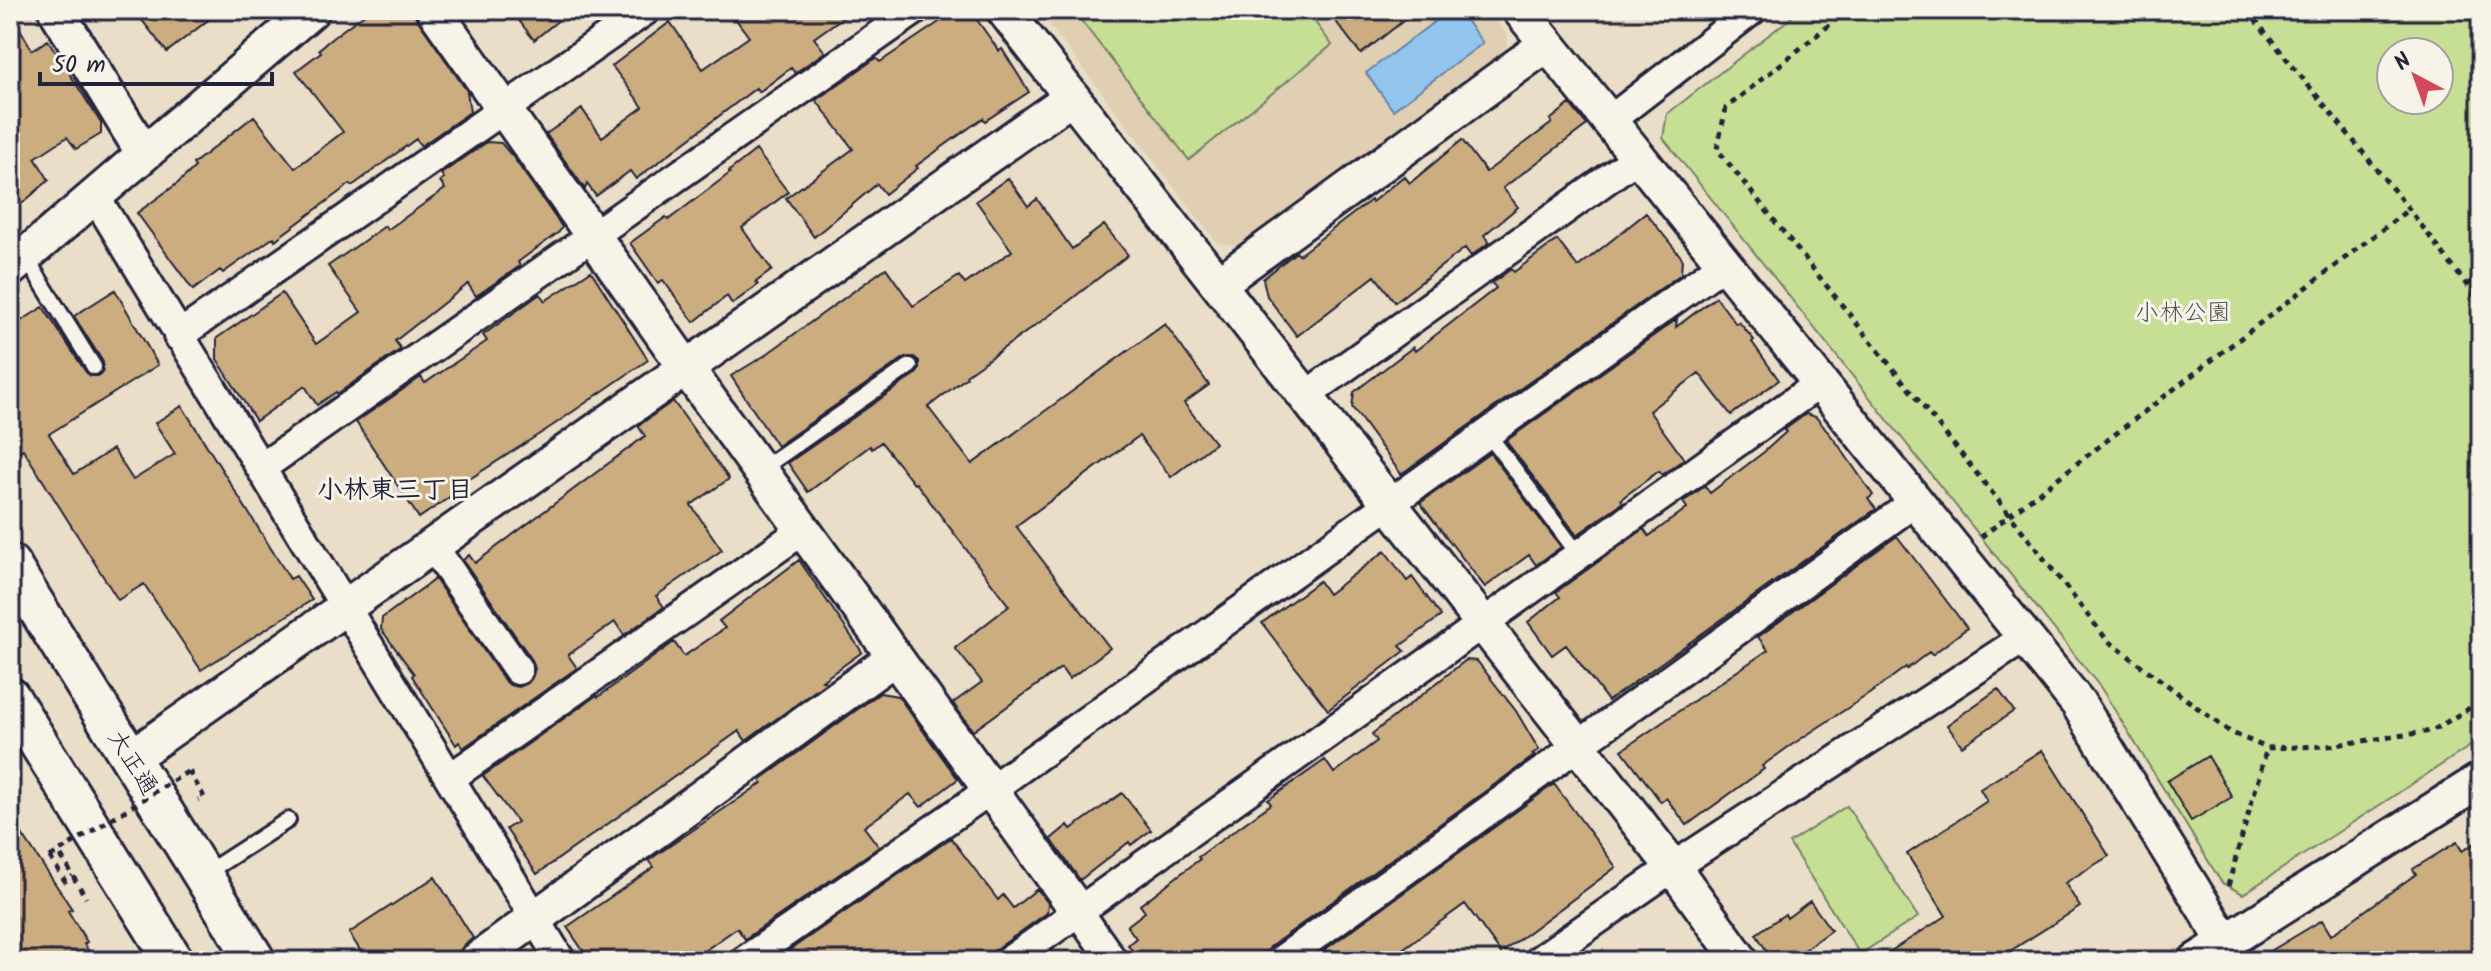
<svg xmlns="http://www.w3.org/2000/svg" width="2491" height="971" font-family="Kalam,'Klee One',sans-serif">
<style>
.built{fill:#e1cfb3}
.green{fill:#c7df95;stroke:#748068;stroke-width:2;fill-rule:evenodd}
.water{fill:#91c5ee;stroke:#6584a6;stroke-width:2}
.building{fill:#cbad80;stroke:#22223b;stroke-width:2}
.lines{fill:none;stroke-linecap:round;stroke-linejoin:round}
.service-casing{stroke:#22223b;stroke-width:20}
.minor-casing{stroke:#22223b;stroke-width:34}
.tertiary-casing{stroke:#22223b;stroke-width:40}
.secondary-casing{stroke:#22223b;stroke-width:44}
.path{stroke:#22223b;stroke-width:5;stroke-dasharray:6 6;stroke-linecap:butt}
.service{stroke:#f7f3e8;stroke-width:14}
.minor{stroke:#f7f3e8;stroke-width:28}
.tertiary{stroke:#f7f3e8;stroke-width:34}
.secondary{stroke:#f7f3e8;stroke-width:38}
.path-bridge{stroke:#22223b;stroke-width:5;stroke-dasharray:6 6;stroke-linecap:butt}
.labels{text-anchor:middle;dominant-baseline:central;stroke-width:6;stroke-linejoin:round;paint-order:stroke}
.park-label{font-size:24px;fill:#4b5152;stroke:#f7f3e8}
.street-label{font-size:24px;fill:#22223b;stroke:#f7f3e8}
.neighbourhood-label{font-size:26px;font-weight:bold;fill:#22223b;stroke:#f7f3e8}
</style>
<rect width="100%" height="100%" fill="#eadec9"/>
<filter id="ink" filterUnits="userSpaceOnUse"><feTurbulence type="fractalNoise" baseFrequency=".0125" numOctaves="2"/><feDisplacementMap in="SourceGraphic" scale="16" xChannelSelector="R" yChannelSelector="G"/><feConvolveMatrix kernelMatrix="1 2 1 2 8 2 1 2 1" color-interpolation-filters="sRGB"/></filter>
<g filter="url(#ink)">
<!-- built -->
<path class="built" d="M1038,10h450l20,25 -2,18 -271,193 -18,-3z
M1065,950h13l8,11h-37z"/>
<!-- green -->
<path class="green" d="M1073,10h233l26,35 -143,115z
M1801,10h680v729l-238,155 -21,-11 -121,-195 -438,-550 4,-24zM2391,52h48v48h-48z
M1847,806l71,111 -58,37 -71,-111z"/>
<!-- water -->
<path class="water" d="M1450,10h8l25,33 -90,67 -27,-37z"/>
<!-- building -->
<path class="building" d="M134,10h87l-54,42z
M370,10h41l56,81 3,21 -49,34 -5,-7 -64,47 -2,-2 -75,56 -1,-3 -51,36 -3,-3 -27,20 -56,-77 41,-30 17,-16 -2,-3 61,-48 41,52 48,-36 -47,-61 25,-19 -2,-3 17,-14z
M511,10h60l-37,30z
M729,10h124l-39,28 11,14 -30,21 -4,-5 -32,24 -3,-4 -120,91 -6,-8 -34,25 -9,-12 -2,5 -39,-55 36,-25 20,28 41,-30 -31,-41 58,-44 33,47 46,-32z
M957,10h13l29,41 3,-2 27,43 -44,29 -2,-3 -67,48 2,2 -33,26 -8,-10 -63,53 -28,-39 67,-49 -37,-49 60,-42 4,4z
M1327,10h90l-56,44z
M10,11l22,39 16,-10 53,83v11l-25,15 -9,-12 -32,21 14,22 -39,34z
M1570,104l17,21 -84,63 15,19 -34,28 6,7 -19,14 -6,-8 -70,54 -20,-26 -78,60 -30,-40 -4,-17 33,-27 3,3 72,-55 1,2 32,-26 6,7 52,-43 24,32 66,-49 -2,-3z
M487,142l14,1 12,14 49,70 -3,5 -41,30 2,4 -44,30 -8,-12 -73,57 6,8 -64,45 -1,-2 -19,13 -12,-19 -49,35 -39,-62v-21l65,-45 34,51 45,-32 -33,-46 57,-40 2,4 58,-41 -5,-8 4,-3 -3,-4z
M756,150l32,42 -46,36 30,42 -16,12 2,3 -26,19 -5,-8 -33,26 -31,-42 -5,3 -28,-40 36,-26 2,3 62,-47 -1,-2z
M1008,178l20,28 9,-7 35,50 32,-24 24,30 -64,50 -98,70 1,2 -39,30 44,57 193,-140 44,61 -25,18 31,40 -44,34 -32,-41 -123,90 94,122 -41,31 -8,-11 -88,63 -20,-28 29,-21 -27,-34 54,-42 -93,-123 -2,1 -33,-42 -9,7 -2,-3 -62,46 -20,-29 128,-89 3,-4v-9l-5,-4 -10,1 -127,88 -46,-70 33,-20 122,-88 27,38 46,-30 6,8 47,-33 -36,-50z
M1646,213l36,45 -1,16 -280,200 -49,-67 2,-15 59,-45 2,4 81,-63 -4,-5 19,-14 3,3 43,-32 21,27z
M591,271l57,89 -96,66 -101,65 3,3 -35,24 -63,-96 65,-45 4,6 62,-42 -4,-6 57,-41 5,7z
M115,290l43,75 -109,69 25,40 39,-25 20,31 42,-26 -20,-31 27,-17 108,173 6,-3 16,24 -111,70 -57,-86 -26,16 -95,-151 -13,8v-129l33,-21 43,65 4,4h9l4,-5v-9l-29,-46z
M1716,297l20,27 3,-2 15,18 -2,2 27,38 -48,35 -32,-42 -50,38 35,48 -22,16 -3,-4 -38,28 2,3 -46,33 -71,-94 171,-122 -1,8z
M673,401l56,78 -38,26 31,45 -66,46 8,11 -40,28 -9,-13 -47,33 9,13 -114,80 -4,-6 -3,3 -44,-69 2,-2 -33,-45 1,-11 53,-39 69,101 6,5 9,2 9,-4 7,-14 -3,-9 -69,-100 6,-5 6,8 170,-127 -7,-10z
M1806,414l10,3 21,26 36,52 -5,4 8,10 -268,192 -42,-56 -14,10 -24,-33 32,-25 -4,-5 88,-63 5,7 38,-28 -4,-6 22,-16 5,7 54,-41 22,-20 -2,-2z
M1490,453l71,94 -25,18 -7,-10 -44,32 -65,-84z
M1897,536l70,92 -35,27 -3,-3 -22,17 -1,-2 -34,25 -85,56 -25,18 2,3 -77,56 -21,-27 -5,4 -39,-52 146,-100 -10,-13z
M1385,551l22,30 5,-4 29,39 -41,30 5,5 -77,59 -66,-87 57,-42 9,13z
M799,560l63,92 -40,29 5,1 -81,59 -7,-10 -202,143 -31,-45 11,-7 -34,-46 114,-81 1,2 76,-55 10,14 41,-28 -6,-7z
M1466,660l11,1 39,50 23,39 -7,4 2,2 -264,191 -7,14h-123l-12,-16 8,-7 -9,-12 18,-14 -5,-7 60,-46 -2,-2 73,-53 -3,-4 57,-40 9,13 43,-32 -5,-7z
M1998,689l16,22 -52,35 -15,-21z
M880,693l18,3 60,83 -37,28 -11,-13 -46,33 15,20 -134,92 -8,-11 -47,33h-100l-23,-34 87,-60 -5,-7 113,-77 -2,-3z
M2042,750l67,106 -44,27 15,24 -86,54h-119l71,-45 -39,-62 80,-53 -7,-12z
M2208,756l24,41 -41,24 -24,-40z
M1554,784l62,83 -115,86 -36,-49 -79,57h-77z
M1122,793l29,37 -20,15 -2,-3 -49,38 -29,-41 17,-14 3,4z
M10,816l62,93 -4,2 19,31 -3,2 11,17h-85z
M951,838l47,62 5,-5 10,13 24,-19 11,14 -1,10 -67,48h-206z
M2481,839v122h-227l68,-41 9,15 85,-61 -3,-5 44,-27 5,9z
M435,877l38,61 -9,7 -11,16h-86l-18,-28z
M1810,901l21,29 -42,31h-16l-17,-27 29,-20 2,4z"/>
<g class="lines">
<!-- service casing -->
<g class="service-casing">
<path id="service" d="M25,256l69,111
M1488,434l91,121
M760,470l150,-104
M203,875l85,-55"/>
</g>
<!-- minor casing -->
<g class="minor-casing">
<path id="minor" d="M1609,121l143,-111
M95,196l466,765
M178,336l468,-326
M1305,396l333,-239
M261,468l654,-458
M432,545l86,125
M450,778l353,-248
M1078,911l35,50
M744,961l246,-171 734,-526
M1009,961l811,-578
M1280,961l635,-459
M1538,961l135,-94 351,-229"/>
</g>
<!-- tertiary casing -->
<g class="tertiary-casing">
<path id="tertiary" d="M56,10l88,144
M434,10l253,359 391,542
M1004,10l669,857 68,94
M1520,10l558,693 148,240
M10,269l302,-259
M1218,284l329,-240
M129,759l943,-662
M476,961l419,-304
M2196,961l285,-181"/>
</g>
<!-- secondary casing -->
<g class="secondary-casing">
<path id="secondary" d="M10,564l246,397
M10,697l164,264"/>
</g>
<!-- path -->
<path class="path" d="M1848,10l-122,98 -9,41 293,366 97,125 123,92 37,16 61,-2 104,-15 49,-30
M2247,10l162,199 72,95
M2467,285l14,-11
M1981,537l428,-328
M189,771l15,26 -6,3
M61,856l25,42
M50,857l15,24 8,-5
M2228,886l39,-138"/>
<!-- service -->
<use href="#service" class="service"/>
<!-- minor -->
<use href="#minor" class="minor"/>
<!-- tertiary -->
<use href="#tertiary" class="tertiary"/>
<!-- secondary -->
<use href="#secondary" class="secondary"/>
<!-- path-bridge -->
<path class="path-bridge" d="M50,857l139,-86"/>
</g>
</g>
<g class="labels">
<!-- park labels -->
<g class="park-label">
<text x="2183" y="313">小林公園</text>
</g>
<!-- street labels -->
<g class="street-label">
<text transform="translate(132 763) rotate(58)">大正通</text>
</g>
<!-- neighbourhood labels -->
<g class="neighbourhood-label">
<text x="395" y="491">小林東三丁目</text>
</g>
</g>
<!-- margin -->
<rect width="2491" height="971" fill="none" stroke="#f7f3e8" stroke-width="40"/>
<rect x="20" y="20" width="2451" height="931" fill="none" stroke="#22223b" stroke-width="3" filter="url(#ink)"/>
<!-- north arrow -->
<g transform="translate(2415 76) rotate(319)"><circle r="38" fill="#f7f3e8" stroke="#a29fa3" stroke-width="2"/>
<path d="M0-6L14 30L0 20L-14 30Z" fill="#d1495b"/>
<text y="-12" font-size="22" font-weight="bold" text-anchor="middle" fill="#22223b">N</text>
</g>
<!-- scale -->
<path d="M40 72v12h232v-12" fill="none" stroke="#22223b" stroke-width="4"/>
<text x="52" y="72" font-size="24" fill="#22223b" stroke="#f7f3e8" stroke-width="6" paint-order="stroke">50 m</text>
</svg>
